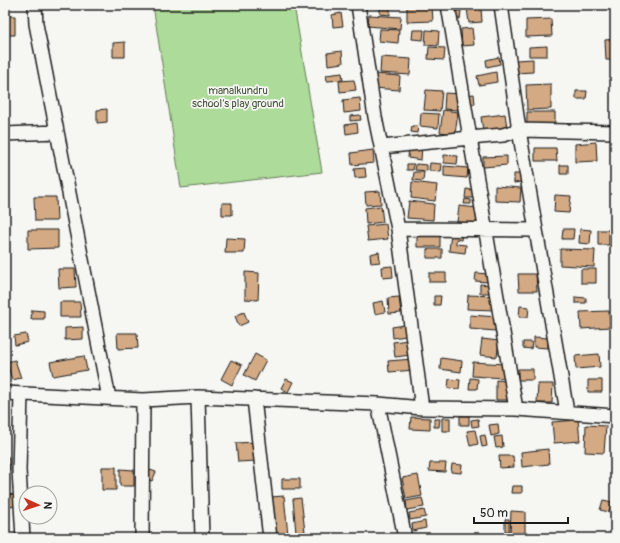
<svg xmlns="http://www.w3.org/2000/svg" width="620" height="543" font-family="Pangolin,sans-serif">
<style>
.green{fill:#addb99;stroke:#647c5a}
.building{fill:#d3aa84;stroke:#1c1c1c}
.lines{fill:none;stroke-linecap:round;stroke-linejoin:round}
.minor-casing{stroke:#1c1c1c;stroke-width:16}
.minor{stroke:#f6f6f2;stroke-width:13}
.labels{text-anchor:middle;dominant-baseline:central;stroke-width:3.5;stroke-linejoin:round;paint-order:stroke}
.park-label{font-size:11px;fill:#485542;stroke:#f6f6f2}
</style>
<rect width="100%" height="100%" fill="#f6f6f2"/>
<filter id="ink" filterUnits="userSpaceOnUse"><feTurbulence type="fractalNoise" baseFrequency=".025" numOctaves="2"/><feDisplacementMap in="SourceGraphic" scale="8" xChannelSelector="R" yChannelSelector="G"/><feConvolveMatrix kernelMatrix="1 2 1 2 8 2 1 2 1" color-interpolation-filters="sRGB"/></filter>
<g filter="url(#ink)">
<!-- green -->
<path class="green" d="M153,5h141l28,167 -141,16z"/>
<!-- building -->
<path class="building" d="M320,5h25v1l-25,1z
M407,6h25l1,15 -26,1z
M481,7l1,15 -13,1 -2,-15z
M380,8h10v7l-10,-1z
M453,11h8l-1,8h-8z
M341,13l2,13 -10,1 -1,-12z
M369,15l32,2 -1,12 -32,-3z
M5,16h10v19h-9z
M551,19l1,17 -26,1v-17z
M472,28l2,17 -12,1 -1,-17z
M380,29l19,1 -1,13 -19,-2z
M413,30h11l-1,10 -11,-1z
M426,30l13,1 -1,15 -13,-1z
M615,39v21h-9l-1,-20z
M125,42v15h-12v-14z
M547,46v10h-18v-9z
M429,47l16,1 -1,12 -16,-1z
M342,51l1,12 -15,2 -1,-12z
M381,57l30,2 -1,16 -30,-2z
M499,57l1,7 -13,3 -1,-7z
M533,59v13l-17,1v-13z
M496,72l1,10 -18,3 -2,-9z
M342,73l1,7 -16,1 -1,-6z
M375,74l25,2 -1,14 -25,-2z
M354,80l2,10 -16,2 -1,-11z
M551,84v25l-24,1 -1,-25z
M426,90l16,1 -2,20 -16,-1z
M576,91h11l-1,8h-10z
M445,93l14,1 -1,16 -14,-1z
M474,94l1,10 -8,1 -1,-10z
M360,98l1,13 -17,2 -1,-13z
M107,109v13l-10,1v-13z
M443,110l15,2 -3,22 -15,-2z
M527,112h28v14l-28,1z
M421,113l18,1 -1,14 -18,-2z
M505,114l2,13 -24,4 -2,-14z
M360,115l1,5 -11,1v-5z
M357,123l1,9 -12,2 -1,-9z
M412,126h6l-1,7 -6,-1z
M596,142l1,19 -22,1v-18z
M409,145l13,1 -1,14 -13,-2z
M535,148h21l1,13h-22z
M373,150l1,13 -22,2 -1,-12z
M444,155l14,1 -1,8 -13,-1z
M507,156v9l-24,2v-10z
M430,163l12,1 -1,8 -12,-1z
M407,164h7l-1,6h-6z
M416,164l11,1v6l-12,-1z
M560,165h8v9h-8z
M444,166l24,2 -1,10 -23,-2z
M365,168l1,9 -11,1 -1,-9z
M414,172h10l-1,9 -10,-1z
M514,174h8v8l-8,1z
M412,182l25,3 -2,16 -24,-3z
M495,186l26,2 -1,14 -25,-1z
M466,189l7,1v8h-8z
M380,191l1,13 -15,1 -1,-13z
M555,195l16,1 -2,17 -15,-1z
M34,197h22l1,24h-22z
M465,199l6,1v4h-7z
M409,201l25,3 -1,16 -26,-2z
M222,203h10v12h-10z
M381,206l2,16 -17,2 -1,-16z
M459,206l19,2 -2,16 -19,-2z
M612,223h3v21h-3z
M386,224l2,15 -20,2 -2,-15z
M563,229h11l-1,10h-11z
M580,229l11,1 -1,14 -11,-1z
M28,230h30v18l-30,1z
M598,230h11v15h-11z
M417,232h23v15h-23z
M451,233l11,1 -1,6 -5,-1v5l10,1 -1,8 -16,-2z
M226,238l19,1 -1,14h-19z
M427,249h15v9h-15z
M560,249l35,1 -1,17 -34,-2z
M379,252l1,10 -9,1 -1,-9z
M392,266l1,11 -10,1 -1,-11z
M58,269h17l1,18 -17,1z
M581,269h15v14h-15z
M245,272l14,1 -1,27 -13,-1z
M429,273h17v9h-17z
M476,273l13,1 -1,8 -13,-1z
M518,274h18l1,17h-18z
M480,284l11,1 -1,8h-10z
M468,295l27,1v14l-28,-1z
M434,296h7l-1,9h-6z
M399,297l2,16 -12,1 -1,-16z
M575,297l11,1v5h-11z
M383,301l2,11 -10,2 -2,-11z
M60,302h20l1,15h-21z
M520,306l9,1 -1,10h-9z
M32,310l12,1v8h-13z
M609,311l1,16 -29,2 -1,-17z
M244,312l4,10 -9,4 -4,-10z
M470,315l27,2 -1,14 -26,-2z
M405,325l1,11 -13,2 -1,-11z
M83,327v12l-18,1v-12z
M117,333h20l1,15 -20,1z
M26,334l2,8 -13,3 -1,-9z
M534,337l14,1v10l-14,-1z
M482,339l17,2 -2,16 -17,-2z
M409,340l2,15 -16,2 -2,-15z
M523,342h9l-1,7 -8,-1z
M255,354l11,6 -11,21 -11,-6z
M599,354l1,13 -24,2 -1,-13z
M84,356l3,14 -34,6 -3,-14z
M441,358l21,3 -1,11 -21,-3z
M413,359l2,11 -26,2 -1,-11z
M15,360l6,18 -9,2 -5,-18z
M231,360l11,5 -10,20 -11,-6z
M473,362l32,2v14l-33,-2z
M518,369h15v11h-15z
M470,378l8,1 -1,10h-8z
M286,379l7,3 -5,10 -7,-4z
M449,379l11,1 -1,9 -11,-1z
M496,380l12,1v19h-12z
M588,380h14v12h-14z
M538,384h15l-1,19h-15z
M460,416h9v9h-9z
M411,417l19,1v12l-20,-1z
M442,418h8v13h-8z
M434,419h6l-1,8h-5z
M478,419l1,7 -7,1 -1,-7z
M578,420l2,21 -26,2 -2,-21z
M498,424l1,10 -8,2 -2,-11z
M586,425l20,1 -2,27 -19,-1z
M475,430l3,14 -8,2 -3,-15z
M485,435l2,11 -5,1 -2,-11z
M502,436l1,11 -7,1 -2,-11z
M256,442v19l-18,1 -2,-19z
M548,449l1,15 -27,3 -1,-15z
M499,456h14l1,11 -14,1z
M5,457h4v13h-4z
M430,463h16l-1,9 -16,-1z
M612,463h3v8h-3z
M452,464l10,1 -1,8 -10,-1z
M102,467h14v23h-14z
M120,469l14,1v16h-14z
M150,470l6,2 -4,9 -6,-2z
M418,475l4,21 -16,3 -4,-21z
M282,479h18v10h-18z
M512,486h10v7h-11z
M17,494l1,12 -13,1v-12z
M284,496l4,39 -13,2 -4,-40z
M301,498l4,34 -9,1 -3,-34z
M422,498l2,9 -17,3 -1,-9z
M603,500l9,2 -3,10 -9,-2z
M424,510l2,7 -16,3 -1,-7z
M511,511l14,1v23h-15z
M505,519h4v12h-4z
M425,521l1,7 -13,3 -1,-7z"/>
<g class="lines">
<!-- minor casing -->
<g class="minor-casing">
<path id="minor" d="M35,5l1,19 73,374
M358,5l17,112 23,112 24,179
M448,5l22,133 33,-3 16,-5 96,2
M501,5l18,125 48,282
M5,134l52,-2
M382,147l88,-9 46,271
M398,229l138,1
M5,393l138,7 55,-3 180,7 44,4 94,1 99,7
M21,394l-2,76 4,68
M198,397l4,141
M254,399l16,139
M378,404l27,134
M142,538l1,-138"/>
</g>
<!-- minor -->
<use href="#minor" class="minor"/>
</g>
</g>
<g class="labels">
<!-- park labels -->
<g class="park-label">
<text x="238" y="90">manalkundru<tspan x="238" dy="13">school's play ground</tspan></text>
</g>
</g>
<!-- margin -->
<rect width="620" height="543" fill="none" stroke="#f6f6f2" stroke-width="20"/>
<rect x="10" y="10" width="600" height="523" fill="none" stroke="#1c1c1c" stroke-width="1.5" filter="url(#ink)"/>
<!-- north arrow -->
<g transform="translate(38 505) rotate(93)"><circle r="19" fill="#f6f6f2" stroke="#9f9f9c"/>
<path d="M0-3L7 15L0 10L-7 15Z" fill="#c8321e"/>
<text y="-6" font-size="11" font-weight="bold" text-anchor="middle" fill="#1c1c1c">N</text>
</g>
<!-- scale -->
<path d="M474 517v6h94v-6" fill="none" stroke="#1c1c1c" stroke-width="2"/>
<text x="480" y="517" font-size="12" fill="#1c1c1c" stroke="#f6f6f2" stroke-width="3" paint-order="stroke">50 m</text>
</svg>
